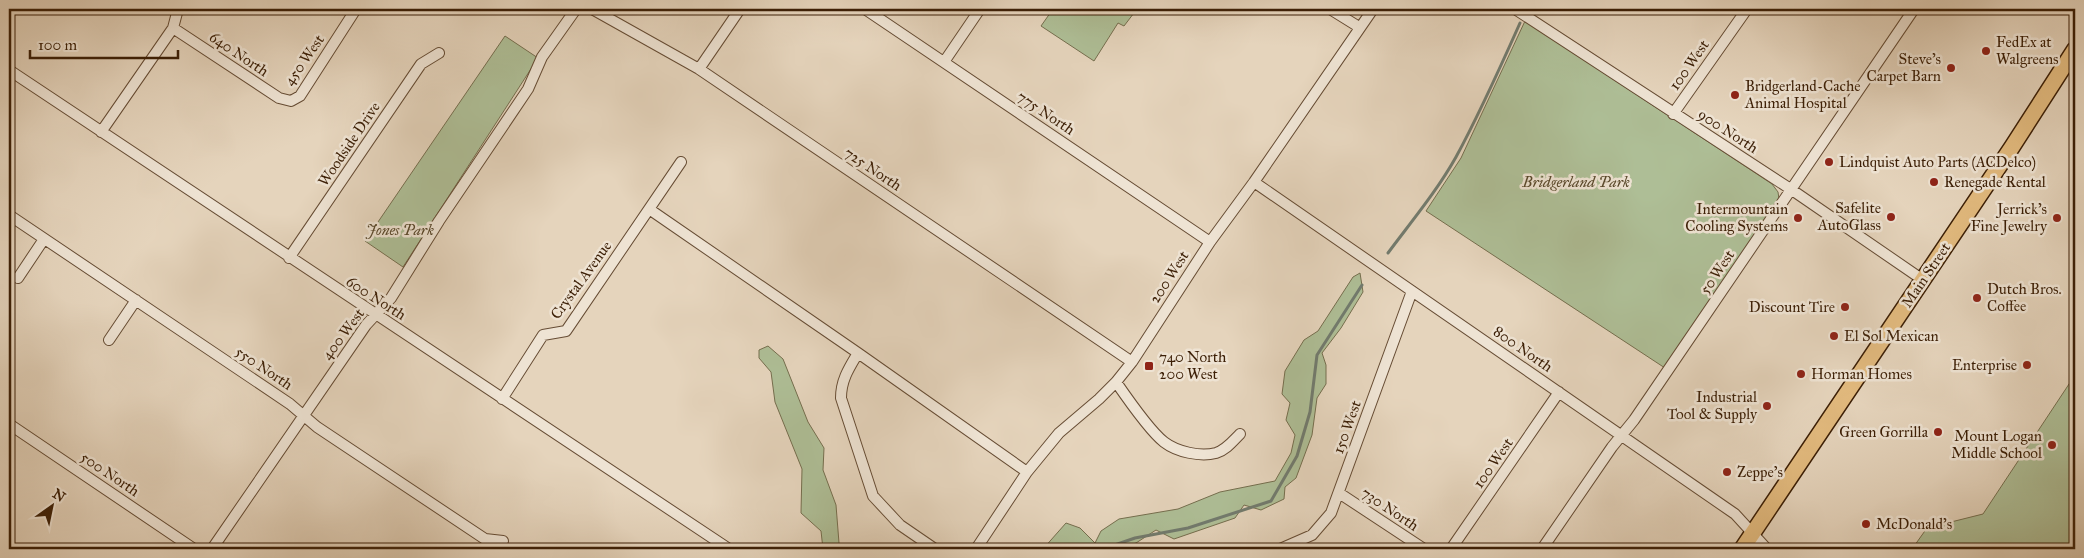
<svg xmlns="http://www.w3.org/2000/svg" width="2084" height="558" font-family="'IM FELL Great Primer',serif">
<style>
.green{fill:#aebe96;stroke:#756e4e}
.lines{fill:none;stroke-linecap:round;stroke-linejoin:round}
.stream{stroke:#727b6e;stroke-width:3}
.minor-casing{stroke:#664c34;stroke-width:12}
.primary-casing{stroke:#3c1f06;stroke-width:18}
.minor{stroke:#eee3d3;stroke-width:10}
.primary{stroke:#e2ba7e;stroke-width:15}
.poi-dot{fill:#8f2418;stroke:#eee3d3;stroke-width:2}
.labels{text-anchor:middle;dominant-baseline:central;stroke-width:5;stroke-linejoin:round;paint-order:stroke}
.poi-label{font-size:15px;fill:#3c1f06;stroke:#eee3d3;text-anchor:start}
.street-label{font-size:15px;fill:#3c1f06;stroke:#eee3d3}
.park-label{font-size:15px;font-style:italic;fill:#58472a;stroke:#eee3d3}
</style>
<rect width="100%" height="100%" fill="#e5d4bc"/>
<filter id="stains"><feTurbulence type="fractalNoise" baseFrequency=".004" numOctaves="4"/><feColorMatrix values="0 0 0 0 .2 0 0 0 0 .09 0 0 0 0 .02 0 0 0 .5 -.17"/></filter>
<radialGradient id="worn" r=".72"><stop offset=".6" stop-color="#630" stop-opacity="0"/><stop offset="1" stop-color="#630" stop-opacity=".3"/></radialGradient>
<!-- green -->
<path class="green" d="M1053,9h84l-13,17 -6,-3 -24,38 -53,-35z
M1525,21l247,163 6,8 1,7 -114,169 -239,-157 35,-53z
M505,36l33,22 -135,209 -38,-26z
M1360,273l3,19 -22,36 -19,25 4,12v19l-9,14 -5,37 -16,43 -11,9 -1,12 -23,11 -17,-5 -9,13 -61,21 -18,-9 -20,13 -21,6h-72l23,-26 14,5 15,15 6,-12 18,-12 59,-10 42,-17 55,-11 16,-28 4,-18 -9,-15 4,-17 -8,-9 3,-23 19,-31 14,-9 35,-54z
M768,346l15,13 25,63 16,26 -1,22 13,35 3,38 -5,6h-11l-2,-18 -20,-18 1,-44 -27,-67 -4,-30 -12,-14v-8z
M2075,375v174h-163l15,-21 56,-14z"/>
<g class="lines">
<!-- stream -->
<path class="stream" d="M1388,253c23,-31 49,-62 68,-96 24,-44 44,-89 64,-134
M1103,549l32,-11 53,-10 83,-27 26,-45 13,-44 7,-57 45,-70"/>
<!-- minor casing -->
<g class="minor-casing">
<path id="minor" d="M592,9l107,60 433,293
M865,9l345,233
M1330,9l29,18
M1515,9l277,181 131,90
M173,28l106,70 12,3 9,-5 56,-87
M944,62l36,-53
M699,69l41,-60
M9,70l720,479
M1673,114l74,-105
M101,132l72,-104 5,-19
M1254,182l481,332 32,35
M649,209l209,144 169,119
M9,215l281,189 27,23 168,112 18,2
M289,258l132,-194 18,-11
M18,278l26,-39
M109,340l27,-40
M858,353c-9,15 -17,27 -17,45l32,98 27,29 35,24
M1116,382c11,16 34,49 48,60 13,10 36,15 52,11 10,-3 17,-12 24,-19
M502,399l41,-64 23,-4 115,-169
M9,424l185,125
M1339,493l85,56
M212,549l154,-224 25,-27 48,-77 89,-132 14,-32 34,-48
M976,549l51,-77 32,-39 40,-34 17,-17 16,-20 78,-120 44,-60 119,-173
M1280,549l32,-14 19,-22 81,-222
M1451,549l108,-157
M1542,549l70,-102 22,-27 280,-411"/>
</g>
<!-- primary casing -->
<g class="primary-casing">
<path id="primary" d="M1742,549l270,-402 63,-98"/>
</g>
<!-- minor -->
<use href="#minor" class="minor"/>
<!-- primary -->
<use href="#primary" class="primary"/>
</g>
<!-- markers -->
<g class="poi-dot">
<circle cx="1986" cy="51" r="5"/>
<circle cx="1951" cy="68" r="5"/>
<circle cx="1735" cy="95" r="5"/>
<circle cx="1829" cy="162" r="5"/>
<circle cx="1934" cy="182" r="5"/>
<circle cx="1891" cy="217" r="5"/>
<circle cx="1798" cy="218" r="5"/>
<circle cx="2057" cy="218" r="5"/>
<circle cx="1977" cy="298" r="5"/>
<circle cx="1845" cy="307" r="5"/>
<circle cx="1834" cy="336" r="5"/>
<circle cx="2027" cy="365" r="5"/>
<rect x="1144" y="361" width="10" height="10" rx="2.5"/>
<circle cx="1801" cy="374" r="5"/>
<circle cx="1767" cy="406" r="5"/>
<circle cx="1938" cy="432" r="5"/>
<circle cx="2052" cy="445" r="5"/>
<circle cx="1727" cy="472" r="5"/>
<circle cx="1866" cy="524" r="5"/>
</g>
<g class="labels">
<!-- poi labels -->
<g class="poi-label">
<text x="1996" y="42">FedEx at<tspan x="1996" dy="17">Walgreens</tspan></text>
<text x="1941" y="59" text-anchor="end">Steve's<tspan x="1941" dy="17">Carpet Barn</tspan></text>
<text x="1745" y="86">Bridgerland-Cache<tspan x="1745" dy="17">Animal Hospital</tspan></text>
<text x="1839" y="162">Lindquist Auto Parts (ACDelco)</text>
<text x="1944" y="182">Renegade Rental</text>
<text x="1881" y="208" text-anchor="end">Safelite<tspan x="1881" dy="17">AutoGlass</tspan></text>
<text x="1788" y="209" text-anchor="end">Intermountain<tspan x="1788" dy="17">Cooling Systems</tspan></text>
<text x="2047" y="209" text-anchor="end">Jerrick's<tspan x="2047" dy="17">Fine Jewelry</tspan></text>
<text x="1987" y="289">Dutch Bros.<tspan x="1987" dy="17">Coffee</tspan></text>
<text x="1835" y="307" text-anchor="end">Discount Tire</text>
<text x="1844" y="336">El Sol Mexican</text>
<text x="1159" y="357">740 North<tspan x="1159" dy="17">200 West</tspan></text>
<text x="2017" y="365" text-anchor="end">Enterprise</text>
<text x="1811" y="374">Horman Homes</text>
<text x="1757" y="397" text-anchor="end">Industrial<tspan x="1757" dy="17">Tool &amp; Supply</tspan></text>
<text x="1928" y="432" text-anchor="end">Green Gorrilla</text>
<text x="2042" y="436" text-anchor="end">Mount Logan<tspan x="2042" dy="17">Middle School</tspan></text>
<text x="1737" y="472">Zeppe's</text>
<text x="1876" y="524">McDonald's</text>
</g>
<!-- street labels -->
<g class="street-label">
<text transform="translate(239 54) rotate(34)">640 North</text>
<text transform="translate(304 60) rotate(-55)">450 West</text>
<text transform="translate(1689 65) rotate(-55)">100 West</text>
<text transform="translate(1046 113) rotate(34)">775 North</text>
<text transform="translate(1728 131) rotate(33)">900 North</text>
<text transform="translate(349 144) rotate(-56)">Woodside Drive</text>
<text transform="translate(873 169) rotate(34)">725 North</text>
<text transform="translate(1717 272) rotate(-56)">50 West</text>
<text transform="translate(1926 275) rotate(-56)">Main Street</text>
<text transform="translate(1169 277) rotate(-57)">200 West</text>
<text transform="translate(581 280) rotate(-54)">Crystal Avenue</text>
<text transform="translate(376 298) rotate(33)">600 North</text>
<text transform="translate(343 334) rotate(-53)">400 West</text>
<text transform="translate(1523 349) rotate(35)">800 North</text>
<text transform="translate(264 368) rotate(34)">550 North</text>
<text transform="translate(1347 427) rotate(-70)">150 West</text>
<text transform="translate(1493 463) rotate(-55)">100 West</text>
<text transform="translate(110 474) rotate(34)">500 North</text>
<text transform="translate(1390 509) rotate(34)">730 North</text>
</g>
<!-- park labels -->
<g class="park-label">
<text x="1576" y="182">Bridgerland Park</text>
<text x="400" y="230">Jones Park</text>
</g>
</g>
<!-- margin -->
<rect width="2084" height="558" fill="none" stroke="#e5d4bc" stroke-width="30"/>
<rect x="10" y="10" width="2064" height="538" fill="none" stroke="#3c1f06" stroke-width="2.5"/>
<rect x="15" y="15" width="2054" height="528" fill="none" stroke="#3c1f06"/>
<!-- north arrow -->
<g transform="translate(52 506) rotate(33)" stroke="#eee3d3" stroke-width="4" paint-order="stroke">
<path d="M0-4L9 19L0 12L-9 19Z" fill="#3c1f06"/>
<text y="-8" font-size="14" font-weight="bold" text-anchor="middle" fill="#3c1f06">N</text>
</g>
<!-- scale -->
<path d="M30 50v8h148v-8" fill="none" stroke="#3c1f06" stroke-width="2.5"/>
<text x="38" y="50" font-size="15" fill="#3c1f06" stroke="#eee3d3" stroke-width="4" paint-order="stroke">100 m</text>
<rect width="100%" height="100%" filter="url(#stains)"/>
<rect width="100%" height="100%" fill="url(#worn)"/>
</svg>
